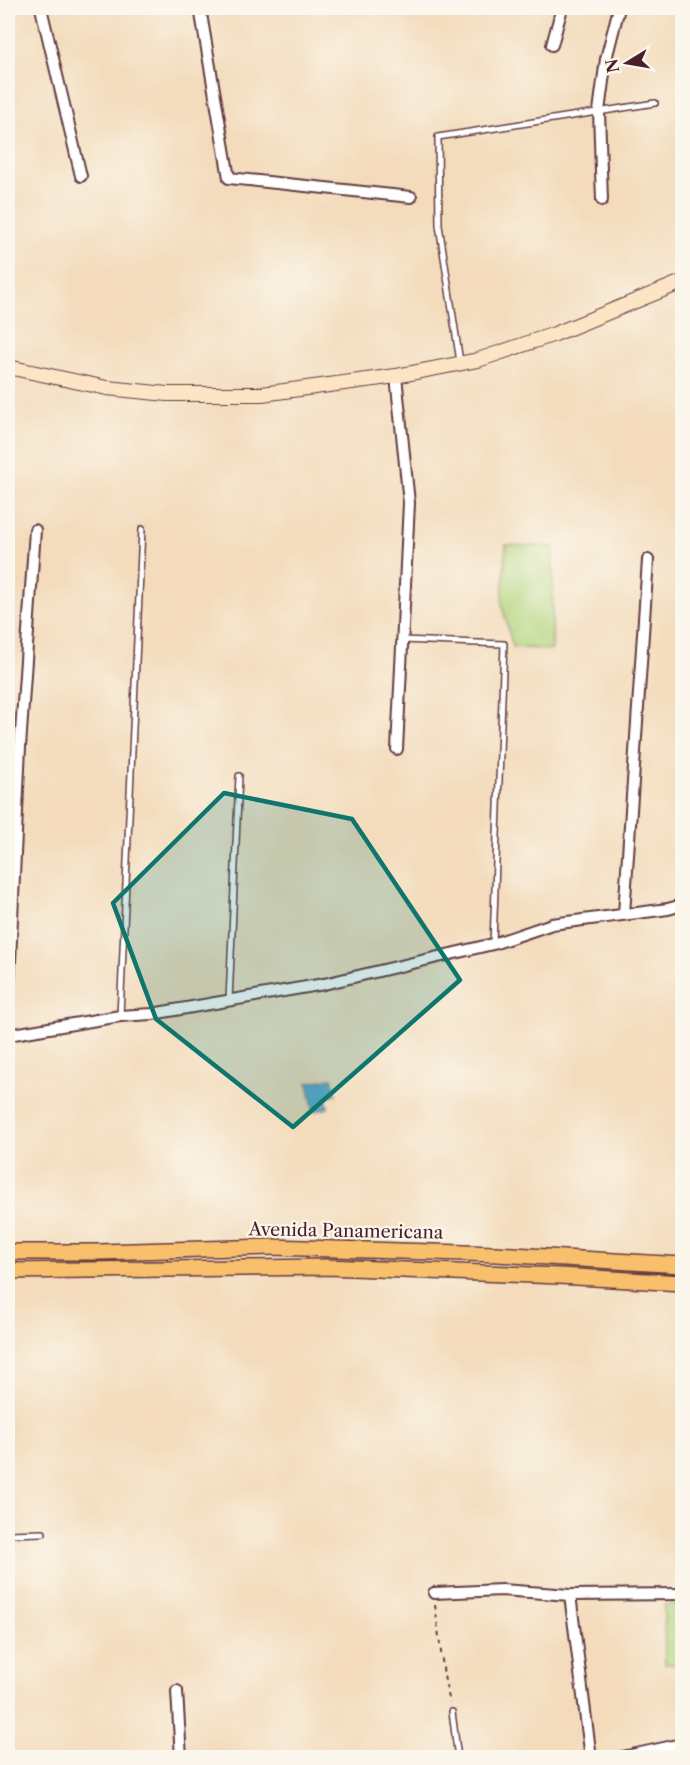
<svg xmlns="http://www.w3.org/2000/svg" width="690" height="1765" font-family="'Libre Caslon Text',serif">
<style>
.green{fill:#b2d57e;stroke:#7e7a54;stroke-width:1.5}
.water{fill:#54a6cf;stroke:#4f627d;stroke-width:1.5}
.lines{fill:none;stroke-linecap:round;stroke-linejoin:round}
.service-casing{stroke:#633b41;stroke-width:8}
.minor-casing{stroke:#633b41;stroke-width:14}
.secondary-casing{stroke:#633b41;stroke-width:16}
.primary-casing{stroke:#633b41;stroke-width:18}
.path{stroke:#633b41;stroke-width:2;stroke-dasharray:4.5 4.5;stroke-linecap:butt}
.service{stroke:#fff;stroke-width:5}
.minor{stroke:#fff;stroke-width:10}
.secondary{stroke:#fce5c4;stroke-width:14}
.primary{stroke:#f8bf6c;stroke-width:15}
.marked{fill:#0f766e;fill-opacity:0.2;stroke:#0f766e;stroke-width:4.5;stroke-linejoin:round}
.labels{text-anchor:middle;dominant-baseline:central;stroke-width:4.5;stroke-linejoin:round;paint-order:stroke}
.street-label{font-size:18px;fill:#4a1f2b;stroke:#fbf7ec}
</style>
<rect width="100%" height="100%" fill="#fbf7ec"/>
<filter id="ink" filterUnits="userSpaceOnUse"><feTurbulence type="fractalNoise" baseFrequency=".0167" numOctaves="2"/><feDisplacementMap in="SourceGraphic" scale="12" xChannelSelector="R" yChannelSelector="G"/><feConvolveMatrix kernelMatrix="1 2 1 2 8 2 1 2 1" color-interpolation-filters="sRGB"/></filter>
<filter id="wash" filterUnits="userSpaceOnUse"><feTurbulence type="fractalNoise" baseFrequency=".008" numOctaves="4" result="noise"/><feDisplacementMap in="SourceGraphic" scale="24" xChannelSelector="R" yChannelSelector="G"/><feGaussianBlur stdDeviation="1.35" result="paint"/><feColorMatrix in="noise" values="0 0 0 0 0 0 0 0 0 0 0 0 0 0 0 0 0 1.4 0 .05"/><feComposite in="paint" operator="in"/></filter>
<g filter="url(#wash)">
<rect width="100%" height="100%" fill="#f3dbbb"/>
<!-- green -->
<path class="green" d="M506,545l47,2 -1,103 -39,-3 -11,-42z
M664,1605h18v59h-17z"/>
<!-- water -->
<path class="water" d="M332,1078l4,16 -10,2 2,12 -14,3 -6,-28z"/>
</g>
<g filter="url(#ink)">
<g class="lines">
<!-- service casing -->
<g class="service-casing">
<path id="service" d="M460,362l-21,-137 -1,-88 217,-34
M402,640l102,4 -11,300
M229,1000l10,-224
M120,1016l22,-487
M8,1534l35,-1
M452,1712l6,46"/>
</g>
<!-- minor casing -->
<g class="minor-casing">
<path id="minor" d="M41,8l40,168
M200,8l29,170 182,19
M552,45l10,-37
M602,200l-3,-89 7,-52 13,-51
M396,376l13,127 -12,246
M624,914l24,-354
M8,1004l12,-257 15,-217
M8,1035l112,-19 32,-2 172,-30 169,-40 59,-20 116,-15 14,-4
M434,1593l68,-3 68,5 112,-1
M570,1595l21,163
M177,1691l4,67
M618,1758l64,-14"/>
</g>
<!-- secondary casing -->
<g class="secondary-casing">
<path id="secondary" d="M8,367l99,21 60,6h95l134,-18 82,-16 77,-26 127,-52"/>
</g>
<!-- primary casing -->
<g class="primary-casing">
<path id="primary" d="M8,1252h91l172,-5 225,7 186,11
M8,1271l318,-4 233,9 123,7"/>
</g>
<!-- path -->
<path class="path" d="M435,1605l9,71 6,27"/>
<!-- service -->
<use href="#service" class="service"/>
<!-- minor -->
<use href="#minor" class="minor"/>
<!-- secondary -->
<use href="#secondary" class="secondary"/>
<!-- primary -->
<use href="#primary" class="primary"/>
</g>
</g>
<!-- marked area -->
<path class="marked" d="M224,793l128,26 108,161 -167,147 -137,-108 -43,-116z"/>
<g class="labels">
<!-- street labels -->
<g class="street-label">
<text transform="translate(346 1231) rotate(1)">Avenida Panamericana</text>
</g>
</g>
<!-- margin -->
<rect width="690" height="1765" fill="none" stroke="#fbf7ec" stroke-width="30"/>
<!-- north arrow -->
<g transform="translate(627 63) rotate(259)" stroke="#fbf7ec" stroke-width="4.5" paint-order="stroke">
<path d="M0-4.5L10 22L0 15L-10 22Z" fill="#4a1f2b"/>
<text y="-9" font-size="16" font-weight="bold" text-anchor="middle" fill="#4a1f2b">N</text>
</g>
</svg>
